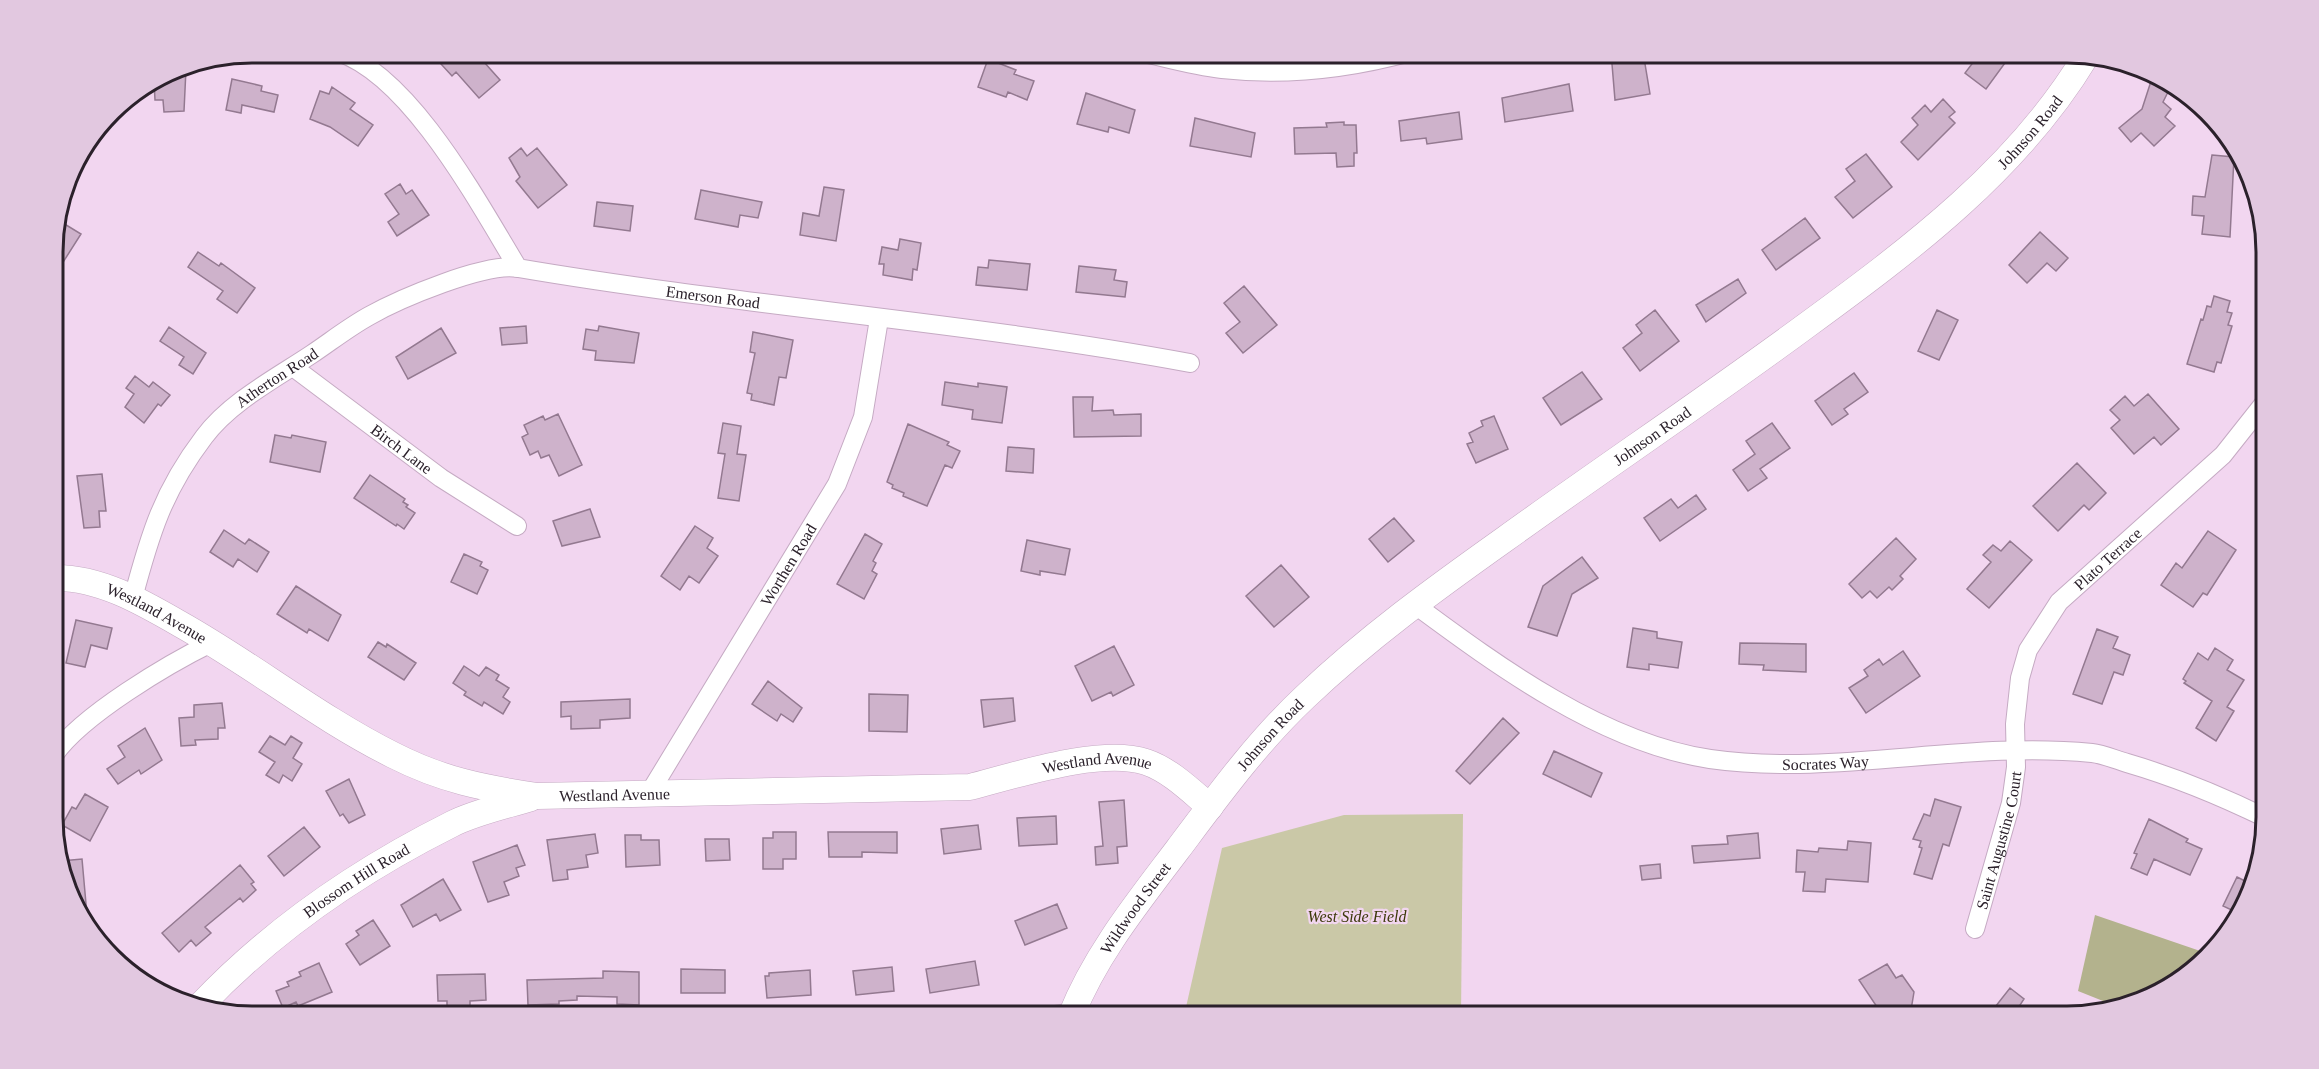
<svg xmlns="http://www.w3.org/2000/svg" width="2319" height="1069" font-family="Georgia,serif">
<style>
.green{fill:#cac8a7}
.forest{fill:#b3b28d}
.building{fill:#ceb2cb;stroke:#937990;stroke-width:1.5}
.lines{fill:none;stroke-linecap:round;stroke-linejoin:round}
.street-casing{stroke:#c5aac3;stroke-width:20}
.secondary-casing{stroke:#c5aac3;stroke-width:27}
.street{stroke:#fff;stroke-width:18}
.secondary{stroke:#fff;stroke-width:26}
.labels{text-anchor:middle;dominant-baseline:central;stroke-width:4.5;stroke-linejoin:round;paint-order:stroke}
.street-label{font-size:16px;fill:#2b212b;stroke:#f2d6f0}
.park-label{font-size:16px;font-style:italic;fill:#3c390a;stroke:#f2d6f0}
.rim{fill:none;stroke:#2b212b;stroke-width:3}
</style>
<rect width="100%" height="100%" fill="#f2d6f0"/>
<!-- green -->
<path class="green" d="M1463,814l-2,202h-277l38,-168 122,-33z"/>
<!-- forest -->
<path class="forest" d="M2095,915l114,39 -31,29 -65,22 -35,-14z"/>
<!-- building -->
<path class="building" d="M430,52h45l25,28 -21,18 -23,-26 -4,4z
M1611,52h32l7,42 -35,6z
M1981,52h32l-27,37 -21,-16z
M988,59l28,11 -2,4 20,7 -7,19 -19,-8 -2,5 -28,-10z
M173,69h13l-2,42 -20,1 -1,-12h-8l-1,-19z
M2153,75l17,13 -7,14 8,7 -6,8 10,9 -21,20 -13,-13 -10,9 -12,-14 23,-19z
M232,79l30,7 -1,5 17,4 -4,17 -32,-7 -1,8 -15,-3z
M1569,84l4,27 -68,11 -3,-24z
M332,87l23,16 -5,6 23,16 -15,21 -28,-19 -20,-8 10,-28 9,3z
M1086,93l49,17 -6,23 -20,-6 -1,5 -31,-8z
M1943,99l12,13 -6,5 6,6 -37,37 -17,-18 17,-17 -6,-7 13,-13 6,7z
M1459,112l3,27 -35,5 -1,-6 -25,3 -2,-20z
M1195,118l60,15 -4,24 -61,-11z
M1344,122v3h12l1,28h-3v13l-17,1 -1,-14 -41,1 -1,-26 33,-1 -1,-4z
M521,148l6,8 10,-8 30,37 -29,23 -22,-27 4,-4 -11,-19z
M1866,154l26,33 -39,31 -18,-21 20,-16 -9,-12z
M2212,155l22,2 -4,80 -28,-3 2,-18 -12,-1 1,-19 12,1z
M400,184l6,10 6,-4 17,25 -32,21 -9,-14 11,-8 -14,-20z
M824,187l20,3 -8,51 -36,-6 3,-22 16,3z
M701,190l61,12 -4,16 -18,-3 -2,12 -43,-8z
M597,202l36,4 -3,25 -36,-5z
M1805,218l15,20 -44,32 -14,-20z
M58,220l23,14 -28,44v-40z
M2040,232l28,26 -12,13 -9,-8 -20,20 -18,-18z
M900,239l21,4 -4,27 -4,-1 -1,11 -29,-5 1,-11h-5l3,-17 16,3z
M198,252l21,14 2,-3 34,25 -18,25 -20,-14 6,-8 -35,-24z
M989,260l41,4 -3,26 -51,-5 2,-18 10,1z
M1079,266l37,4 -2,10 13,2 -2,15 -49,-5z
M1738,279l8,14 -40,29 -10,-17z
M1244,286l33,39 -34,28 -17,-20 14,-11 -16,-19z
M2214,296l16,5 -3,11 5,1 -4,12 4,1 -11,37 -4,-1 -3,10 -27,-8 14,-45 2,1 4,-14 4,1z
M1655,310l24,31 -39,30 -17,-23 19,-15 -6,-8z
M1937,310l21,10 -19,40 -21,-9z
M526,326l1,17 -25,2 -2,-17z
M599,326l40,7 -5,30 -39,-3 1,-9 -13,-2 3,-20 12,2z
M169,327l37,26 -13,21 -14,-9 5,-8 -24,-16z
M441,328l15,25 -48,26 -12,-22z
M753,332l40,8 -7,38 -7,-1 -5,28 -23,-5 1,-6 -5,-1 8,-40 -5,-1z
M1582,372l20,27 -41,26 -18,-27z
M1854,373l14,19 -24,17 4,5 -16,11 -17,-24z
M135,376l14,11 4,-5 17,13 -9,11 -3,-2 -14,19 -19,-16 9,-13 -8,-6z
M945,382l33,5v-4l29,4 -5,36 -30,-4 1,-9 -31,-5z
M2148,394l31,35 -18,16 -7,-8 -20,17 -23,-26 9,-8 -10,-10 15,-14 9,10z
M1073,397h20l-1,14 21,-1 1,5 27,-1v22l-67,1z
M558,414l24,51 -23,11 -10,-21 -8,3 -3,-7 -8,4 -8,-18 6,-3 -4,-9 19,-9 2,4z
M1494,416l14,33 -32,14 -9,-19 6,-2 -4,-9 14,-7 -2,-5z
M723,423l18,3 -4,28 9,1 -7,46 -21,-3 7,-44 -7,-1z
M1772,423l18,25 -30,21 7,9 -19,13 -15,-21 22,-16 -9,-13z
M908,424l41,18 -2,3 13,6 -8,17 -7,-3 -18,41 -24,-10 1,-3 -12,-5 1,-3 -6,-3z
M275,435l16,3 1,-3 34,7 -6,30 -50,-10z
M1008,447l26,2 -1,24 -27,-2z
M2077,463l29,30 -17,17 -5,-5 -26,26 -25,-25z
M102,474l4,37h-7l1,16 -16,1 -7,-52z
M370,475l35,24 -2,3 5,3 -2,2 9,6 -11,16 -7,-5 -1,2 -42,-28z
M1696,495l10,14 -46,32 -16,-23 27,-19 7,9z
M590,509l10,28 -38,9 -9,-25z
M1394,518l20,23 -26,21 -19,-23z
M695,526l18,12 -6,10 11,8 -19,27 -10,-7 -9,14 -19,-14z
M224,530l21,14 4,-5 20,13 -12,20 -19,-13 -5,8 -23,-15z
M2208,531l28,19 -29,45 -4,-2 -10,14 -32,-22 15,-22 6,5z
M865,534l17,10 -9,17 3,2 -4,8 5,3 -13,25 -27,-15z
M1896,538l20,21 -16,17 3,3 -11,11 -3,-3 -12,11 -7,-7 -8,7 -13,-14z
M1027,540l43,9 -5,26 -25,-4v4l-19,-4z
M2010,541l22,19 -43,48 -22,-19 24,-27 -8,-7 10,-10 8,6z
M464,554l18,8 -2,4 8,4 -11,24 -26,-12z
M1582,557l16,21 -26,16 -15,42 -29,-9 15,-41z
M1281,565l28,32 -35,30 -28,-31z
M296,586l45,29 -13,26 -19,-12 -2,4 -30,-19z
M76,620l36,8 -5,21 -16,-4 -6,22 -19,-4z
M1633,628l24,4v6l25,4 -4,26 -29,-4v6l-22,-3z
M2097,629l21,8 -5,11 17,7 -7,20 -9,-3 -12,32 -29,-10z
M378,642l8,5 1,-3 29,19 -12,17 -36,-23z
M1740,643l66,1v28l-43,-2 1,-5 -25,-1z
M1114,646l20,39 -21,11 -2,-4 -19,9 -17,-35z
M2215,648l18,12 -6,10 17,10 -17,27 7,4 -18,30 -20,-13 16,-27 -28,-18 2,-2 -3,-2 15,-26 10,7z
M1903,651l17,25 -54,37 -17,-25 19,-12 -4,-6 15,-11 4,6z
M464,666l15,10 7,-9 13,8 -3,5 13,8 -6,9 7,5 -7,12 -19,-12 -2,4 -18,-11 2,-3 -13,-9z
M768,681l34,27 -9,14 -12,-8 -4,7 -25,-17z
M869,694l39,1 -1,37 -38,-1z
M1013,698l2,23 -31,6 -3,-27z
M630,699v19l-30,2v8l-29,1v-13l-10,1v-15z
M222,703l3,25h-7v11l-23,1 1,5 -15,1 -2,-28 15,-1v-12z
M1503,718l16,15 -49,51 -14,-13z
M145,728l17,32 -21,14 -2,-4 -21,14 -11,-15 18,-12 -7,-11z
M270,736l15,9 6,-9 11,7 -9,15 9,6 -10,17 -9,-6 -4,8 -13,-8 9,-13 -16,-10z
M1554,751l48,22 -11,24 -48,-23z
M349,779l16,36 -16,8 -6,-9 -3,2 -14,-25z
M85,794l23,13 -18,34 -28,-16 10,-18 4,2z
M1935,799l26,8 -12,39 -6,-2 -11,35 -18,-5 8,-26 -3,-1 2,-6 -8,-2 11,-25 6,2z
M1124,800l3,46 -10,1 1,16 -22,2 -1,-18 8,-1 -4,-44z
M1056,816l1,28 -38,2 -2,-28z
M2149,819l39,20 -2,3 16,7 -12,26 -36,-16 -7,16 -16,-7 6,-14 -3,-1z
M978,825l3,24 -37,5 -3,-25z
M304,827l16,20 -36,29 -16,-20z
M773,832h23v27h-13v10h-20v-31h10z
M828,832h69v21l-35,-1v5h-33z
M1758,833l2,25 -66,5 -2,-17 36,-2 -1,-8z
M595,834l3,19 -12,2 2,12 -21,3 1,9 -15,2 -6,-41z
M625,835h16v5h18l1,25 -34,2z
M705,839h24l1,21 -24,1z
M1848,841l23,2 -3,39 -42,-3 -1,13 -22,-1 2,-19h-9l1,-22 21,2 1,-4 28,2z
M517,845l8,20 -9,3 3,8 -15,6 5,13 -21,7 -15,-40z
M82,859l5,56 -3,1 -23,-55z
M1660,864l1,14 -19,2 -2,-14z
M240,865l14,17 -3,2 5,6 -13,12 -3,-4 -35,29 6,6 -15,13 -5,-6 -12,12 -17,-19z
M2237,877l16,8 -2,9 -11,20 -17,-8z
M443,879l18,31 -21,11 -4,-7 -23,13 -12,-22z
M1057,904l10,24 -42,17 -10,-24z
M373,920l17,26 -30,19 -14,-21 13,-9 -3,-4z
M975,961l4,24 -49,8 -4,-24z
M319,963l13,29 -34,14 -2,-4 -13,6 -7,-17 13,-5 -2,-4 14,-6 -2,-4z
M1887,964l9,14 6,-3 12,17 -4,24h-27l-24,-36z
M892,967l2,24 -38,4 -3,-24z
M681,969l44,1v23h-44z
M810,970l1,25 -44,3 -2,-22h4v-3z
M603,971l36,1v33l-22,-1v-7l-40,-1v4l-18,1v3l-31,1 -1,-25 76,-2z
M485,974l1,26 -16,1v5h-23v-5h-9l-1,-26z
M2010,988l14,11 -4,6 14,11h-46z"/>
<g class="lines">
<!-- street casing -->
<g class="street-casing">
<g id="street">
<path id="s1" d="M338,52c73,24 141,152 180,216 223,38 450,54 672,95"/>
<path d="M1140,52c27,6 54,14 82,17 64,7 126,0 188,-17"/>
<path id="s2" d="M293,367l148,111 76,48"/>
<path id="s3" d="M133,598c17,-64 30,-107 71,-161 26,-35 72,-59 108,-83 18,-12 37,-27 57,-38 30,-17 117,-54 149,-48"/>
<path id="s4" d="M1414,604c85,63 189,139 296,155 127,18 255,-19 382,-6 11,1 24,7 35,10 48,14 94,33 139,55"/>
<path d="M54,755c28,-40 114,-91 159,-113"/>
<path id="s5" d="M650,792l187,-308 26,-67 16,-98"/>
<path id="s6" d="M1975,929l36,-126 5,-36 -1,-43 5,-46 8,-28 31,-48 164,-147 42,-53"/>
<path d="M1047,1016l25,-3"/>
</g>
</g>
<!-- secondary casing -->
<g class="secondary-casing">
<g id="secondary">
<path id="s7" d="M54,578c45,-1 88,24 126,46 73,41 139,94 213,131 49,25 90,33 144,41l433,-9c47,-12 131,-40 176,-25 24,8 45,29 64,45"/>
<path id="s8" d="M200,1006c71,-75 160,-136 252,-182 24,-12 53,-18 79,-26"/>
<path id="s9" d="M1071,1016c24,-61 67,-114 107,-167 39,-52 79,-107 127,-152 62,-59 131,-109 200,-158 100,-72 203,-141 302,-214 104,-76 211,-156 279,-269"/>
</g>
</g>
<!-- street -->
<use href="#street" class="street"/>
<!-- secondary -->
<use href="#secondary" class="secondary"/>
</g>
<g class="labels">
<!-- street labels -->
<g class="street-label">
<text stroke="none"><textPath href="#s9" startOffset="1318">Johnson Road</textPath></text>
<text stroke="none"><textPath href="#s1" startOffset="483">Emerson Road</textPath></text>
<text stroke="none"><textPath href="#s3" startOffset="272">Atherton Road</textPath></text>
<text stroke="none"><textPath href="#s9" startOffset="832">Johnson Road</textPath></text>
<text stroke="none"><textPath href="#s2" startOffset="136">Birch Lane</textPath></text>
<text stroke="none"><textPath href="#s6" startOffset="408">Plato Terrace</textPath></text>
<text stroke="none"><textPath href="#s5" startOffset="266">Worthen Road</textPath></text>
<text stroke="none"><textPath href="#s7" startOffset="110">Westland Avenue</textPath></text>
<text stroke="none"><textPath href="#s9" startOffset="346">Johnson Road</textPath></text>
<text stroke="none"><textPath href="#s4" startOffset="453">Socrates Way</textPath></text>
<text stroke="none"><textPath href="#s7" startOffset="1100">Westland Avenue</textPath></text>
<text stroke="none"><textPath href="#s7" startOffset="614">Westland Avenue</textPath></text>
<text stroke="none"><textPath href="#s6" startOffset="92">Saint Augustine Court</textPath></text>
<text stroke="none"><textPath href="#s8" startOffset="201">Blossom Hill Road</textPath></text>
<text stroke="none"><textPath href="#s9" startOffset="126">Wildwood Street</textPath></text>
</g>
<!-- park labels -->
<g class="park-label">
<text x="1357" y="916">West Side Field</text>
</g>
</g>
<!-- crop -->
<path d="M0 0H2319V1069H0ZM252 63H2067A189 189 0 0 1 2256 252V817A189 189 0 0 1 2067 1006H252A189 189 0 0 1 63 817V252A189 189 0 0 1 252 63Z" fill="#e2c8e0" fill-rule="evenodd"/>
<path class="rim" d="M252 63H2067A189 189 0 0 1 2256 252V817A189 189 0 0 1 2067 1006H252A189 189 0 0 1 63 817V252A189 189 0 0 1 252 63Z"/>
</svg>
